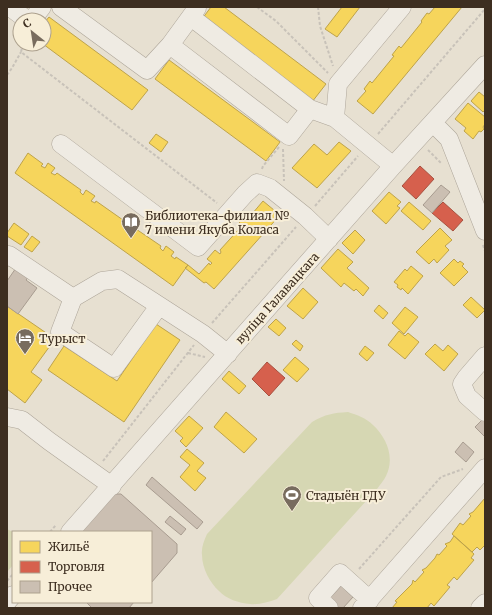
<svg xmlns="http://www.w3.org/2000/svg" width="492" height="615" font-family="Merriweather,serif">
<style>
.green{fill:#d6d7b3}
.homes{fill:#f6d55c;stroke:#bea34a}
.shops{fill:#d6604d;stroke:#a85140}
.building{fill:#cbbfb2;stroke:#a89c90}
.lines{fill:none;stroke-linecap:round;stroke-linejoin:round}
.minor-casing{stroke:#ada599;stroke-width:19}
.path{stroke:#c8c2b9;stroke-width:2;stroke-dasharray:3 2;stroke-linecap:butt}
.minor{stroke:#efebe3;stroke-width:18}
.labels{text-anchor:middle;dominant-baseline:central;stroke-width:4;stroke-linejoin:round;paint-order:stroke}
.poi-label{font-size:12px;fill:#3d2e20;stroke:#f7eed8;text-anchor:start}
.street-label{font-size:12px;fill:#3d2e20;stroke:#f7eed8}
</style>
<rect width="100%" height="100%" fill="#e7e0d1"/>
<!-- green -->
<path class="green" d="M348,412c9,3 18,6 25,13 14,13 22,33 13,51 -2,4 -6,9 -9,13l-100,110c-9,3 -18,6 -27,5 -11,-1 -24,-5 -31,-13 -9,-8 -17,-23 -17,-36 -1,-7 2,-14 5,-21l105,-112c14,-8 21,-9 36,-10z
M7,529l6,3v33l-6,7z"/>
<!-- homes -->
<path class="homes" d="M211,7h13l102,77 -14,18 -110,-83z
M342,7h18l-23,30 -12,-8z
M435,7h27l-89,107 -16,-13 9,-10 -2,-2 6,-8 2,2 22,-27 -2,-1 7,-9 2,2 21,-26 -1,-1 6,-8 2,1z
M49,17l99,73 -16,20 -89,-66h1v-21z
M169,60l111,82 -14,19 -111,-82z
M479,92l6,5v13l-2,2 -12,-11z
M468,103l17,14v7l-2,3 1,2 -3,3 -2,-1 -6,8 -9,-8 2,-3 -11,-9z
M156,134l12,8 -7,10 -12,-9z
M339,142l12,9 -34,37 -25,-20 22,-24 13,11z
M28,153l15,11 -2,2 4,2 3,-5 7,5 -4,5 4,2 2,-2 24,17 -1,2 3,3 3,-5 9,6 -4,5 4,2 1,-2 27,19 -2,1 3,3 4,-5 7,5 -4,5 4,2 1,-2 25,17 -1,2 3,3 3,-5 8,6 -3,4 4,3 1,-2 12,8 -15,21 -158,-113z
M389,192l12,10 -4,4 3,2 -14,16 -14,-13z
M263,201l17,14 -66,74 -8,-7 -2,1 -19,-15 3,-3 11,9 10,-11 1,2 2,-2 -5,-4 8,-9 5,4 1,-2 -1,-2 20,-22 2,2 2,-3 -5,-4 8,-8 5,4 2,-3 -2,-2z
M409,202l22,19 -8,9 -22,-19z
M14,223l15,11 -8,11 -14,-9v-3z
M440,228l12,12 -7,6 4,4 -12,13 -3,-4 -5,5 -13,-12z
M355,230l10,10 -12,14 -11,-11z
M32,236l8,6 -8,10 -8,-5z
M338,249l15,13 -6,6 22,20 -6,8 -7,-7 -2,2 -10,-8 -3,4 -20,-19z
M454,259l4,4 2,-2 4,3 -2,2 6,6 -14,14 -14,-13z
M411,266l12,10 -15,18 -6,-6 -1,2 -4,-3 1,-2 -4,-3 11,-13 2,2z
M303,288l15,14 -15,17 -16,-13z
M471,297l14,13 -8,8 -14,-13z
M379,305l9,8 -5,6 -9,-8z
M7,306l48,33 -24,33 11,8 -17,23 -18,-14z
M405,307l13,10 -14,17 -12,-11z
M276,319l10,9 -7,8 -11,-9z
M156,324l24,16 -56,82 -76,-52 16,-24 53,35z
M399,331l6,5 3,-3 11,9 -14,17 -17,-14z
M296,340l7,6 -3,5 -8,-7z
M435,344l8,7 5,-6 10,9 -14,17 -19,-17z
M365,346l9,7 -7,8 -8,-7z
M295,357l14,12 -12,13 -14,-12z
M229,371l17,15 -7,8 -17,-15z
M226,412l31,27 -13,14 -30,-26z
M189,416l14,12 -17,19 -6,-6 3,-3 -8,-7z
M187,449l17,14 -7,8 9,7 -11,13 -15,-14 10,-12 -10,-8z
M485,498v47l-5,5 -3,-3 -5,5 -20,-18 8,-11 3,2 8,-9 -2,-2 4,-2z
M454,536l20,18 -3,4 3,2 -17,20 -3,-3 -7,8 3,2 -16,19 -3,-3 -4,5h-35l5,-6 -2,-1 17,-17 1,-4 2,2 9,-10 -2,-2 4,-2 9,-10 2,-4 2,1 8,-9 -2,-2 5,-2z"/>
<!-- shops -->
<path class="shops" d="M420,166l14,13 -18,20 -14,-13z
M443,202l20,18 -10,11 -21,-18z
M267,362l18,16 -16,18 -17,-17z"/>
<!-- building -->
<path class="building" d="M441,185l9,7 -18,21 -9,-8z
M18,265l13,9 -5,6 11,8 -19,26 -11,-8v-25z
M483,419l2,2v16l-10,-10z
M463,442l11,10 -8,10 -11,-10z
M152,477l51,45 -6,7 -51,-44z
M110,494h11l56,50v9l-26,30v-51h-73z
M170,516l16,13 -5,6 -16,-13z
M341,586l12,11 -10,11h-10l-7,-6z
M86,602h48l-5,6h-37z"/>
<g class="lines">
<!-- minor casing -->
<g class="minor-casing">
<path id="minor" d="M10,7l17,13
M61,7l86,63 23,-25 27,-37
M191,17l119,92 25,9 51,42 6,7
M32,20l10,-13
M170,45l119,91 21,-27
M335,118l3,-34 64,-77
M433,123l16,16 36,92
M61,144l137,103 47,-53 12,-11 13,5 35,28 24,23
M7,257l2,-2 64,43 29,-17 16,-2 85,55 25,20
M73,298l-13,34 54,36 45,-62
M485,356l-19,22 -4,6 5,12 18,16
M7,417l15,3 27,21 63,45
M70,532l322,-365 93,-102
M7,602l6,-7
M329,608l-11,-10 22,-25 30,27
M362,608l123,-140
M480,608l5,-5"/>
</g>
<!-- path -->
<path class="path" d="M257,7l19,14 52,52
M318,7l2,19 13,40
M23,44l-2,8 196,151
M7,75l5,-7 9,-16
M378,134l107,-125
M283,149l1,32
M428,150l14,14
M262,169l1,-3 16,-19
M315,206l43,-50
M483,245l2,6
M212,323l84,-96
M188,353l17,4
M103,461l91,-116
M50,532l6,-7
M359,569l82,-92 22,-8
M7,581l6,-7"/>
<!-- minor -->
<use href="#minor" class="minor"/>
</g>
<!-- icons -->
<defs>
<g id="library-pin" transform="scale(1)"><path d="M0 17L-7.5 6A9.5 9.5 0 1 1 7.5 6Z" fill="#786c5e" stroke="#f7eed8"/><path d="M-6-4Q-3-5.5-.7-3.5V5Q-3 3-6 4ZM6-4Q3-5.5 .7-3.5V5Q3 3 6 4Z" fill="#fff"/></g>
<g id="hotel-pin" transform="scale(1)"><path d="M0 17L-7.5 6A9.5 9.5 0 1 1 7.5 6Z" fill="#786c5e" stroke="#f7eed8"/><path d="M-6-4.5h1.5V1H6V5H4.5V3h-9V5H-6ZM-4 0a1.8 1.8 0 1 1 3.6 0ZM.5 0V-2.5h3Q6-2.5 6 0Z" fill="#fff"/></g>
<g id="stadium-pin" transform="scale(1)"><path d="M0 17L-7.5 6A9.5 9.5 0 1 1 7.5 6Z" fill="#786c5e" stroke="#f7eed8"/><path d="M0-5a6.5 5 0 1 0 0 10a6.5 5 0 1 0 0-10ZM-3.5-1.8h7v3.6h-7Z" fill="#fff"/></g>
</defs>
<g fill-rule="evenodd">
<use href="#library-pin" x="131" y="222"/>
<use href="#hotel-pin" x="25" y="338"/>
<use href="#stadium-pin" x="292" y="495"/>
</g>
<g class="labels">
<!-- poi labels -->
<g class="poi-label">
<text x="145" y="215">Библиотека-филиал №<tspan x="145" dy="14">7 имени Якуба Коласа</tspan></text>
<text x="39" y="338">Турыст</text>
<text x="306" y="495">Стадыён ГДУ</text>
</g>
<!-- street labels -->
<g class="street-label">
<text transform="translate(277 298) rotate(-48)">вуліца Галавацкага</text>
</g>
</g>
<!-- border -->
<rect width="492" height="615" fill="none" stroke="#3d2e20" stroke-width="16"/>
<!-- legend -->
<rect x="12" y="531" width="140" height="72" fill="#f7eed8" stroke="#ada18e"/>
<rect x="20" y="541" width="20" height="12" fill="#f6d55c" stroke="#ada18e"/>
<text x="48" y="551" font-size="12" fill="#3d2e20">Жильё</text>
<rect x="20" y="561" width="20" height="12" fill="#d6604d" stroke="#ada18e"/>
<text x="48" y="571" font-size="12" fill="#3d2e20">Торговля</text>
<rect x="20" y="581" width="20" height="12" fill="#cbbfb2" stroke="#ada18e"/>
<text x="48" y="591" font-size="12" fill="#3d2e20">Прочее</text>
<!-- north arrow -->
<g transform="translate(32 32) rotate(330)"><circle r="19" fill="#f7eed8" stroke="#ada18e"/>
<path d="M0-3L7 15L0 10L-7 15Z" fill="#786c5e"/>
<text y="-6" font-size="11" font-weight="bold" text-anchor="middle" fill="#3d2e20">С</text>
</g>
</svg>
